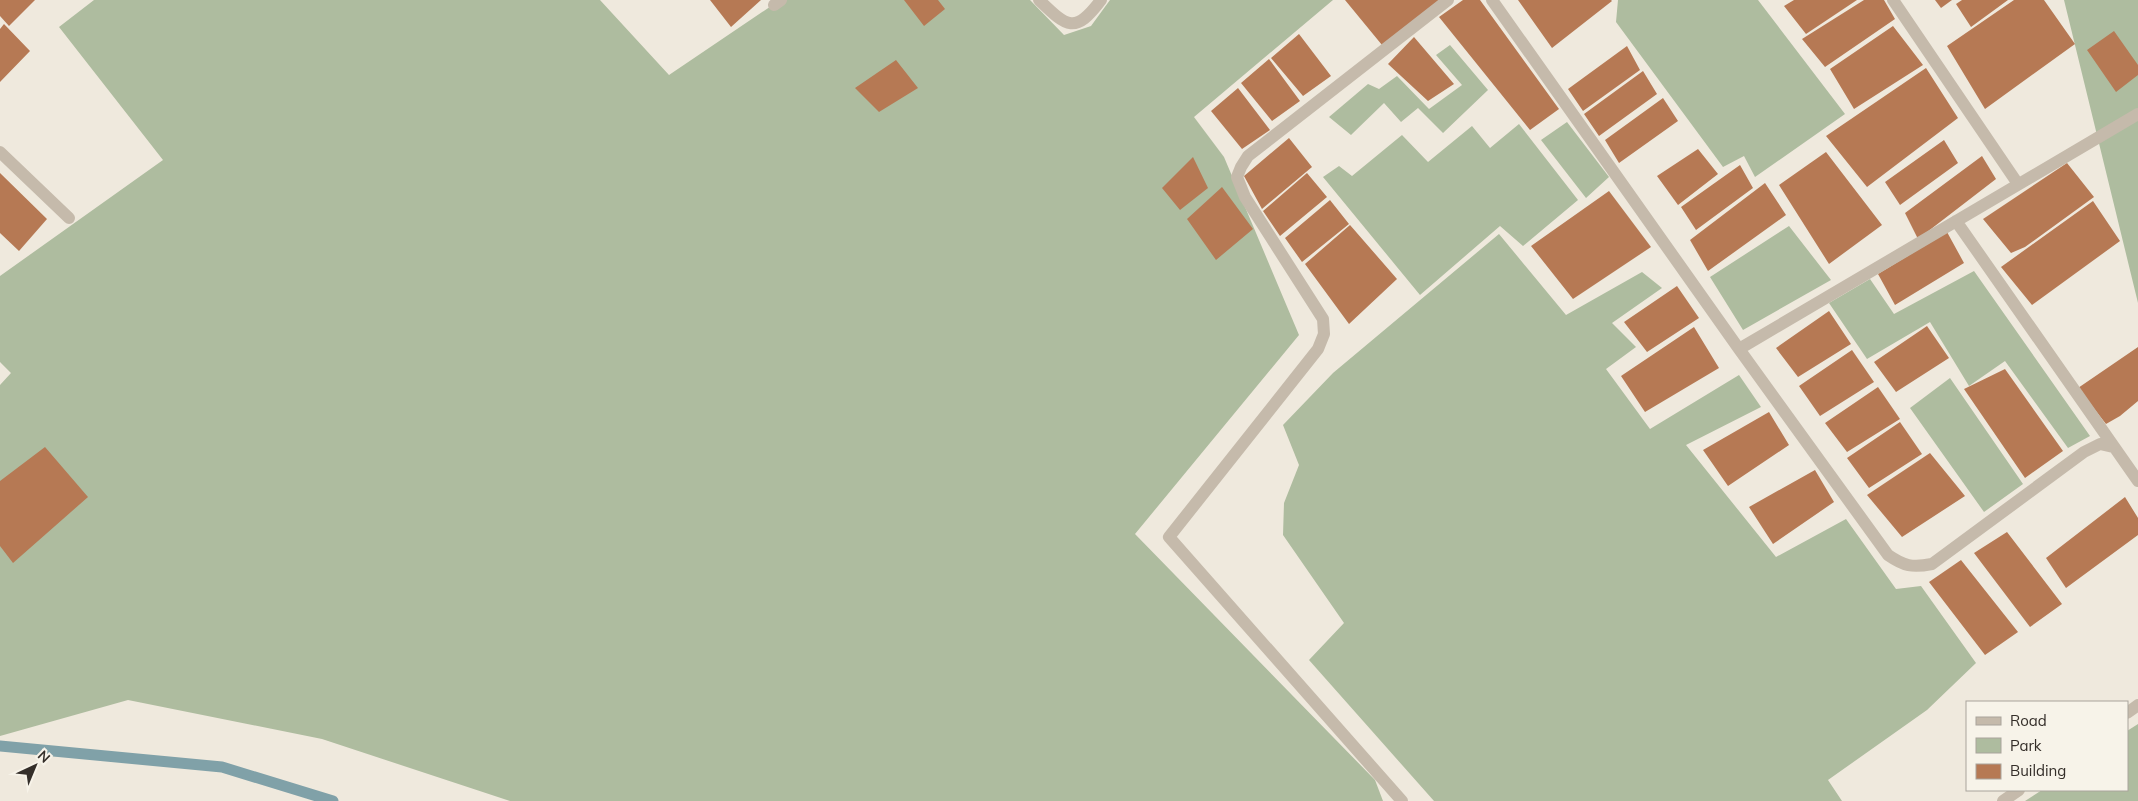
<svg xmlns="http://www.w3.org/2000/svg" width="2138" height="801" font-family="Mulish,sans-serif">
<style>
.green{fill:#aebc9f}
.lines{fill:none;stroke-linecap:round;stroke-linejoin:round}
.stream{stroke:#80a1a8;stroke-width:11}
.building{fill:#b67954}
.lane{stroke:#c5baab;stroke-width:12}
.street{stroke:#c5baab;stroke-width:12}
</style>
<rect width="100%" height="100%" fill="#efe9dd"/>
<!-- green -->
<path class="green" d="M94,0h506l69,75 111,-75h250l34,35 27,-9 19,-26h223l-139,117 30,40 75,178 -164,199 240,246 8,21h-873l-188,-62 -194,-39 -128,36v-351l11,-12 -11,-11v-86l163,-116 -104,-133z
M1618,0h140l87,114 -90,63 -11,-21 -21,11 -107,-145z
M2064,0h74v303z
M1450,45l38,45 -45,43 -25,-25 -17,14 -17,-19 -33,32 -22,-18 39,-33 11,5 18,-13 32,33 33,-24 -26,-30z
M1567,122l42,55 -23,21 -45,-58z
M1519,124l59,76 -55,46 -23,-20 -80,69 -97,-118 16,-11 13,10 50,-41 26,27 44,-36 18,22z
M1789,226l42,54 -88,50 -33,-53z
M1499,234l67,81 76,-43 20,16 -50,35 24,24 -30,22 44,60 89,-54 22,32 -75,38 90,112 70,-38 50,70 25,-3 55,77 -49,47 -99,70 14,21h-408l-125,-141 35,-37 -61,-88 1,-32 15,-38 -16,-40 50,-52z
M1974,271l116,165 -22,12 -63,-87 -36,25 -39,-64 -63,37 -38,-56 41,-24 24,35z
M1950,378l73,106 -39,28 -74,-104z
M2138,724v77h-113l17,-11h85v-59z"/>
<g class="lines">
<!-- stream -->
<path class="stream" d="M0,746l222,21 111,34"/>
</g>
<!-- building -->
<path class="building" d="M0,0h35l-26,26 -9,-10z
M710,0h51l-30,27z
M904,0h34l7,9 -21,17z
M1345,0h95l-58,45z
M1463,0h17l79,109 -29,21 -91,-113z
M1518,0h93l1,1 -60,47z
M1794,0h63l-51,34 -22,-28z
M1864,0h20l11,19 -70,48 -23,-28z
M1935,0h17l-11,8z
M1962,0h46l-37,27 -15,-23z
M2014,0h30l31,44 -90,65 -38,-63z
M4,24l26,27 -30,31v-53z
M1893,26l30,39 -69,44 -24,-40z
M2114,31l24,34v10l-22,17 -29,-42z
M1299,34l32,42 -28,20 -32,-38z
M1414,37l40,47 -26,17 -40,-37z
M1627,46l13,24 -57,41 -15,-22z
M1269,59l31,42 -28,20 -31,-38z
M896,60l22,28 -39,24 -24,-24z
M1926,68l32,50 -91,69 -41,-51z
M1643,71l14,23 -58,42 -15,-22z
M1238,88l32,42 -28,19 -31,-38z
M1663,98l15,23 -59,42 -14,-23z
M1289,138l23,29 -50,42 -18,-33z
M1944,140l14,23 -58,42 -15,-23z
M1698,149l20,25 -40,31 -21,-29z
M1826,152l56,73 -53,39 -50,-79z
M1982,156l14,23 -78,60 -13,-26z
M1193,157l15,31 -28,22 -18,-22z
M2067,163l27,34 -69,50 -14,6 -28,-34z
M1740,165l13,23 -57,42 -15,-23z
M0,173l47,46 -28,32 -19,-18z
M1307,173l20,24 -47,39 -17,-25z
M1765,183l21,32 -78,56 -18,-31z
M1222,187l31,42 -37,31 -29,-41z
M1609,191l42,56 -78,52 -42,-53z
M1330,200l19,24 -47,38 -17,-24z
M2093,201l27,40 -88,64 -31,-38z
M1350,225l47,54 -48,45 -44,-60z
M1947,232l17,31 -69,42 -17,-31z
M1677,286l22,32 -52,34 -23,-30z
M1829,311l22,33 -53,33 -22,-29z
M1927,326l22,32 -53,34 -22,-30z
M1694,327l25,41 -74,44 -24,-36z
M2138,347v54l-18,15 -14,8 -28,-36z
M1852,350l22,32 -54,34 -21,-30z
M2005,369l58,82 -38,27 -61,-89z
M1878,387l22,32 -53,33 -22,-29z
M1769,412l20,33 -61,41 -25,-36z
M1900,422l22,32 -53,34 -22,-30z
M45,447l43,50 -75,66 -13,-17v-65z
M1930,453l35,43 -63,41 -35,-42z
M1815,470l19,32 -61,42 -24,-37z
M2125,497l13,21v17l-72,53 -20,-30z
M2007,532l55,72 -32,23 -56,-74z
M1961,560l57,72 -33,23 -56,-73z"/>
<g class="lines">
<!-- lane -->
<path class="lane" d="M2127,713l11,-8
M2003,801l16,-11"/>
<!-- street -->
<path class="street" d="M1039,0c28,27 36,35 62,0
M1492,0l247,349 149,206c16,11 24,13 44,9l152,-112 16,-8 13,3
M1893,0l125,184
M774,5l7,-5
M0,152l69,66
M1956,221l182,260
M1739,349l399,-235
M1402,801l-233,-264 149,-188 6,-15 -1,-15 -78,-122 -8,-20 4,-10 7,-11 200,-156"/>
</g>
<!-- legend -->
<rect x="1966" y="701" width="162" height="90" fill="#f7f3e9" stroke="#a9a49c"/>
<rect x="1976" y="717" width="25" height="8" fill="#c5baab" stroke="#a9a49c"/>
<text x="2010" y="726" font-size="15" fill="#342e29">Road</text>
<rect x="1976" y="738" width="25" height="15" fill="#aebc9f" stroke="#a9a49c"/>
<text x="2010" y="751" font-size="15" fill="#342e29">Park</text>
<rect x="1976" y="764" width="25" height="15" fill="#b67954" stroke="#a9a49c"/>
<text x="2010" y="776" font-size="15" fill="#342e29">Building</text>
<!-- north arrow -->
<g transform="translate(35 766) rotate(44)" stroke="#f7f3e9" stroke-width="4" paint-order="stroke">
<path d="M0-4L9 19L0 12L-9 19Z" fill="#342e29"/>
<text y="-8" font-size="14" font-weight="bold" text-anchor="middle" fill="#342e29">N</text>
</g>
</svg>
